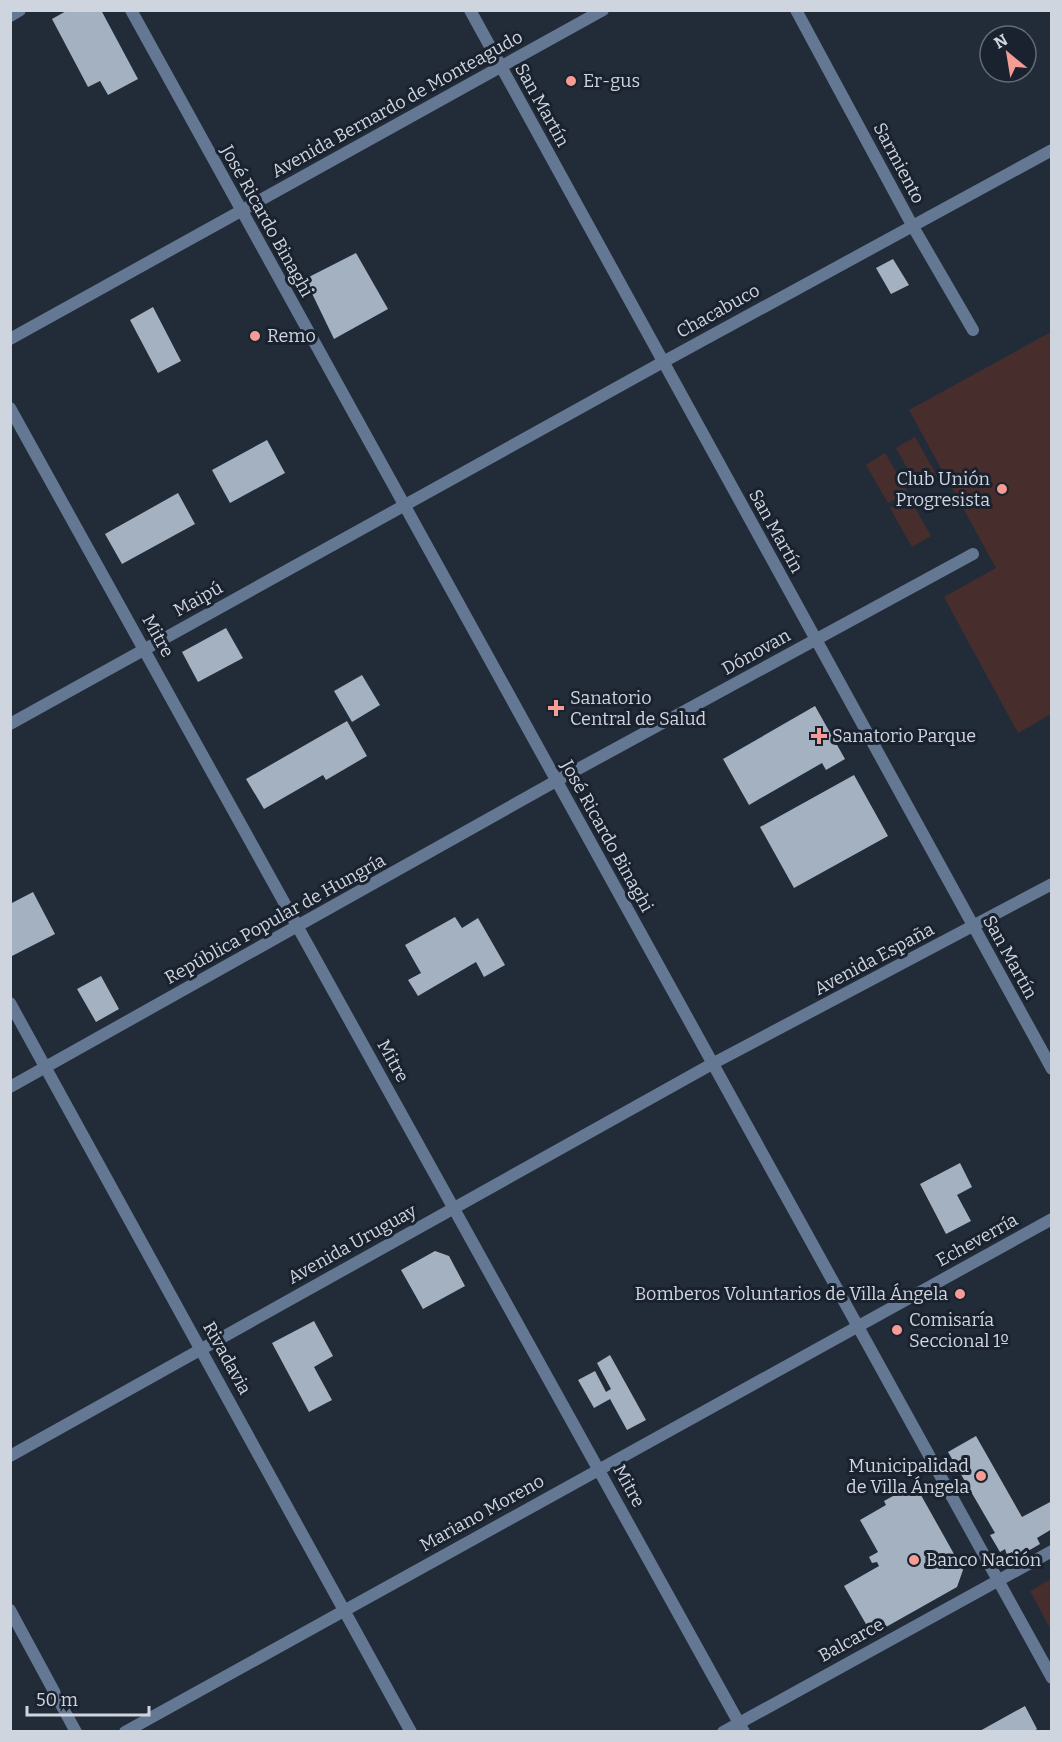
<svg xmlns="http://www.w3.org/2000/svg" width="1062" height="1742" font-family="Bitter,serif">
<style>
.green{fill:#472e2c}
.building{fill:#a4b1c1}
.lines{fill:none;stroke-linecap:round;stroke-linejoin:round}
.minor{stroke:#647893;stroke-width:12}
.tertiary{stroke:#647893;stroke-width:12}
.poi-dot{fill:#f59c94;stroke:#19222e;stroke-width:2}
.labels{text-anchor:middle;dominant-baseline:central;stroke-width:6;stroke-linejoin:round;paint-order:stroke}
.poi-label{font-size:18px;fill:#cfd5de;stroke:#19222e;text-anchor:start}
.street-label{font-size:18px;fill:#cfd5de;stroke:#19222e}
</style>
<rect width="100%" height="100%" fill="#222c39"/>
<!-- green -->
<path class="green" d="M1051,332v382l-33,19 -74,-136 52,-29 -87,-158z
M915,437l22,39 -19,11 -22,-39z
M885,453l23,39 -20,11 -22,-38z
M909,497l22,39 -19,11 -22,-39z
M1051,1579v51l-21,-39z"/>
<!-- building -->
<path class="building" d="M68,10h33l37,69 -30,16 -8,-14 -12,6 -36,-68z
M356,253l32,56 -54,30 -29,-60z
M893,259l16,26 -18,9 -15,-26z
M153,307l28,54 -23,12 -28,-53z
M267,440l18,33 -55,30 -18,-33z
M178,493l17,31 -73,40 -17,-30z
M226,628l17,30 -45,24 -16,-30z
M362,675l18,30 -28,17 -18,-31z
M815,706l30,53 -19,11 -4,-7 -73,42 -26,-46z
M347,721l20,35 -41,24 -3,-5 -59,34 -18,-30z
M854,775l34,61 -94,52 -34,-61z
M33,892l22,42 -45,23v-53z
M455,917l7,11 16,-10 27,47 -21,12 -8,-15 -58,34 -10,-16 13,-7 -16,-28z
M101,976l18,33 -23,13 -19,-33z
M960,1163l12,24 -15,8 14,26 -25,13 -26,-50z
M435,1251l14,5 16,30 -42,23 -22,-39z
M314,1321l19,35 -19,11 18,33 -23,12 -37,-69z
M610,1355l36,65 -19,10 -17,-31 -16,9 -16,-28 17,-9 11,21 5,-3 -14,-26z
M976,1436l46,81 30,-16v28l-15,9 3,6 -24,14 -4,-6 -5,3 -2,-6 -5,3 -10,-17 5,-2 -47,-81z
M917,1488l46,82 -6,17 -71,40 -3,-4 -13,8 -26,-45 35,-20 -2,-4 -5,1 -3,-6 9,-5 -18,-32 26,-15 -2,-4 20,-11 1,5z
M1025,1706l12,23 -4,3h-55z"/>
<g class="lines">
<!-- minor -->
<path class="minor" d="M796,10l116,215 61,105
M10,16l10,-6
M10,339l593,-329
M10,408l734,1324
M10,724l653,-362 389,-212
M10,1003l401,729
M10,1087l546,-306 417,-227
M10,1610l66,122
M125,1732l927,-513
M723,1732l329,-181"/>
<!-- tertiary -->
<path class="tertiary" d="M131,10l921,1668
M470,10l582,1059
M10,1456l702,-392 340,-180"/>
</g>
<!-- markers -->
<g class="poi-dot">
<circle cx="571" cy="81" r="6"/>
<circle cx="255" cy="336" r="6"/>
<circle cx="1002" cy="489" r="6"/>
<path d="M553 699h6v6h6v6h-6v6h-6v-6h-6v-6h6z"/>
<path d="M816 727h6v6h6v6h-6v6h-6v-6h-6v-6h6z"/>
<circle cx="960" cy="1294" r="6"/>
<circle cx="897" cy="1330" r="6"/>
<circle cx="981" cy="1476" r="6"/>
<circle cx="914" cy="1560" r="6"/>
</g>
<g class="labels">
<!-- poi labels -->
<g class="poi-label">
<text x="583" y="81">Er-gus</text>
<text x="267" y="336">Remo</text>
<text x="990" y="479" text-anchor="end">Club Unión<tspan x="990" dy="21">Progresista</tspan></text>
<text x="570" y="698">Sanatorio<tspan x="570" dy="21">Central de Salud</tspan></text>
<text x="832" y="736">Sanatorio Parque</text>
<text x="948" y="1294" text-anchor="end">Bomberos Voluntarios de Villa Ángela</text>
<text x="909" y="1320">Comisaría<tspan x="909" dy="21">Seccional 1º</tspan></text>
<text x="969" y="1466" text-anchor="end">Municipalidad<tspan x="969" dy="21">de Villa Ángela</tspan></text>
<text x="926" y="1560">Banco Nación</text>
</g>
<!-- street labels -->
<g class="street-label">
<text transform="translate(397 104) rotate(-29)">Avenida Bernardo de Monteagudo</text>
<text transform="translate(542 105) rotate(61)">San Martín</text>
<text transform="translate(899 163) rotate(62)">Sarmiento</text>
<text transform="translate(267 221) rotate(61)">José Ricardo Binaghi</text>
<text transform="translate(718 311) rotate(-29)">Chacabuco</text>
<text transform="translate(776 531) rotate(61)">San Martín</text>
<text transform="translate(198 599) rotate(-29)">Maipú</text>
<text transform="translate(158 636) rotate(61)">Mitre</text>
<text transform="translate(756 652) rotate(-29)">Dónovan</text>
<text transform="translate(607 836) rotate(61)">José Ricardo Binaghi</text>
<text transform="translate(275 919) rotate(-29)">República Popular de Hungría</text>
<text transform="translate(1010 957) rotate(61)">San Martín</text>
<text transform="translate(874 959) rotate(-28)">Avenida España</text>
<text transform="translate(393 1061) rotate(61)">Mitre</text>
<text transform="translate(977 1240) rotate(-29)">Echeverría</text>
<text transform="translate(352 1244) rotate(-29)">Avenida Uruguay</text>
<text transform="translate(227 1358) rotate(61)">Rivadavia</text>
<text transform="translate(629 1486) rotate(61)">Mitre</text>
<text transform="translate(482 1513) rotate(-29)">Mariano Moreno</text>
<text transform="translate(851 1640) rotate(-29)">Balcarce</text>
</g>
</g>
<!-- border -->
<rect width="1062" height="1742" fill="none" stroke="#cfd5de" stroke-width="24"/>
<!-- north arrow -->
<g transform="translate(1008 54) rotate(330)"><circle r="28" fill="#19222e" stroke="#626a74" stroke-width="1.5"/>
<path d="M0-4.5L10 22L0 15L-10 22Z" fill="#f59c94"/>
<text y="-9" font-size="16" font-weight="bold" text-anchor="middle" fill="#cfd5de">N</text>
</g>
<!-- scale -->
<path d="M27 1706v9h122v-9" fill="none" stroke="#cfd5de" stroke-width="3"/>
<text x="36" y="1706" font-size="18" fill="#cfd5de" stroke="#19222e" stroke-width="4.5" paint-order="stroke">50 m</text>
</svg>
